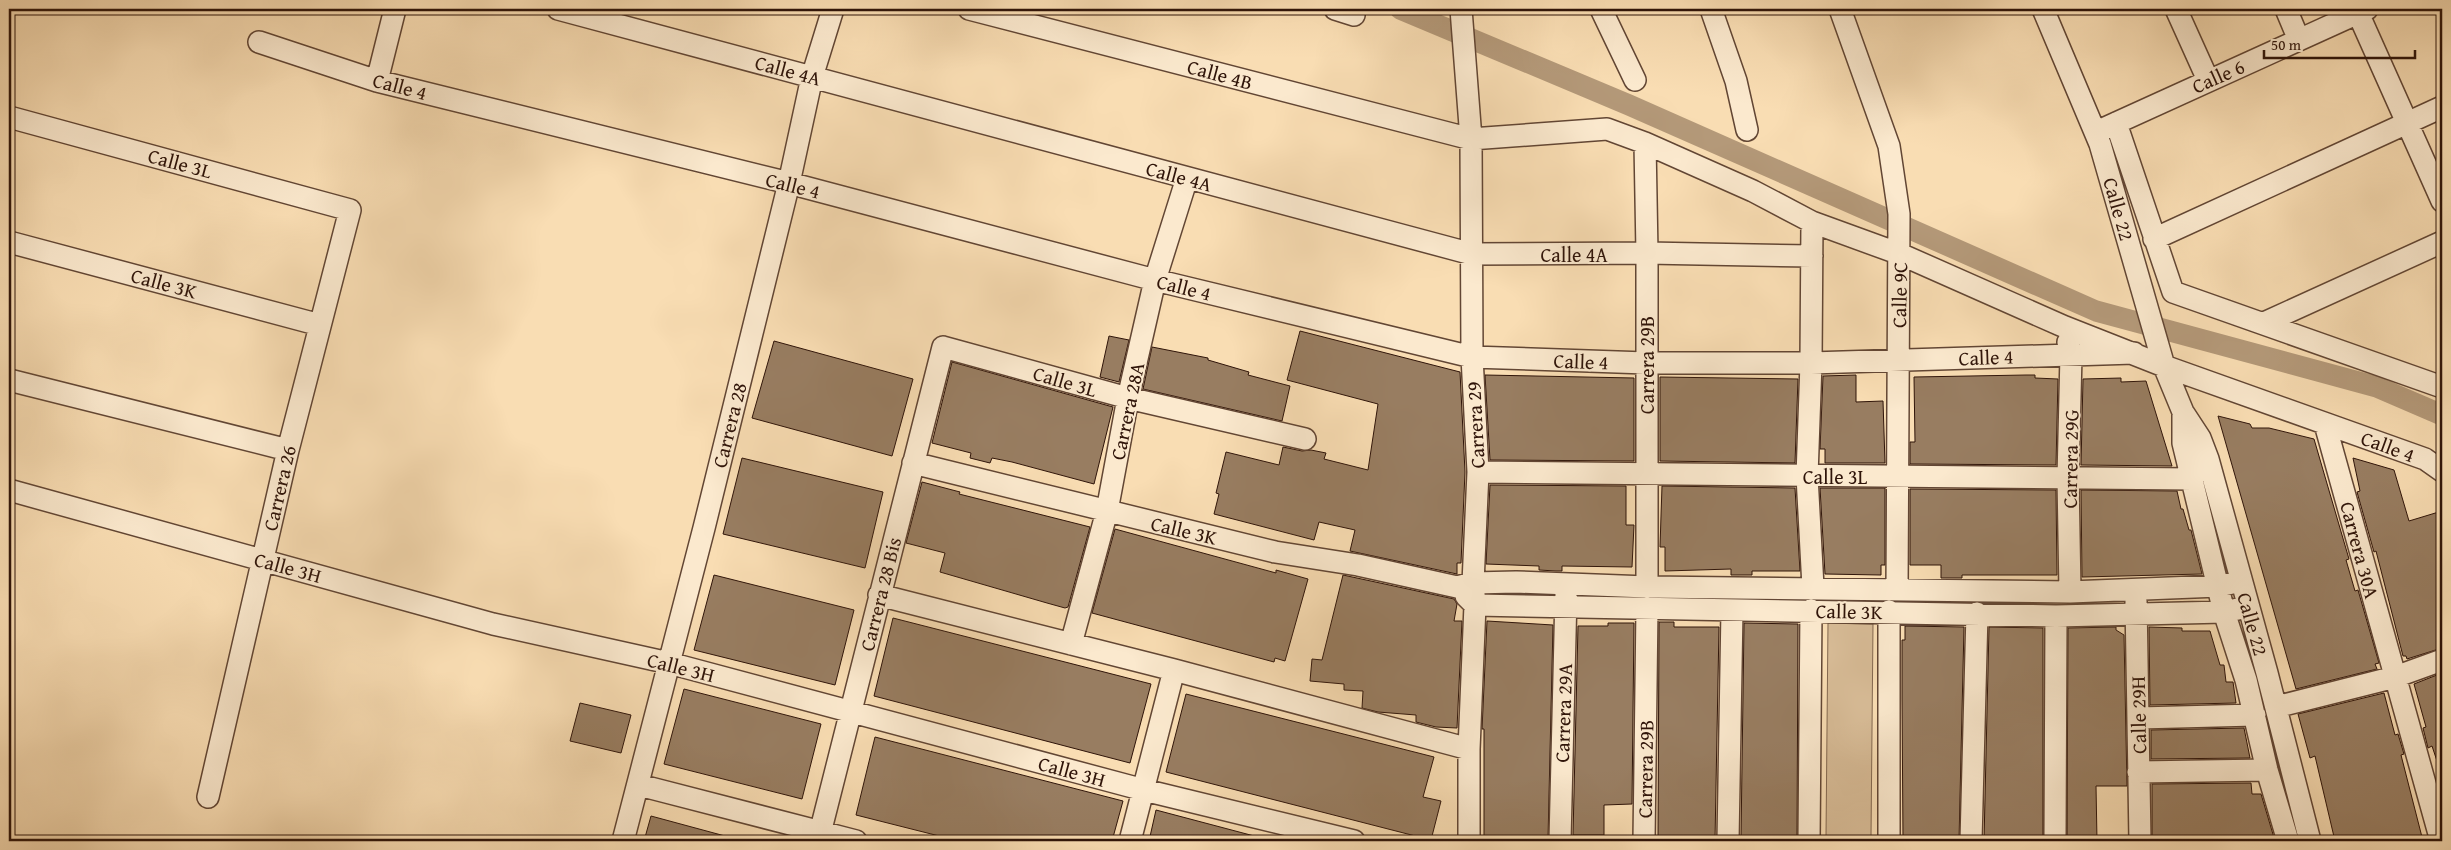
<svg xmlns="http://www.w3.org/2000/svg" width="2451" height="850" font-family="'Gentium Book Plus',serif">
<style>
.green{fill:#d7bb96;stroke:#836850}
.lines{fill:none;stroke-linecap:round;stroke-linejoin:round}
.canal{stroke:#b49979;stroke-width:21}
.building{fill:#987d61;stroke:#2f1409}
.minor-casing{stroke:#624634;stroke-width:24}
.minor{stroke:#fbe9ce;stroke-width:21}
.labels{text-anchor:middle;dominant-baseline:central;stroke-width:4;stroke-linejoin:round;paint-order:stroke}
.street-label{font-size:20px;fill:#2f1409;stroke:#fbe9ce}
</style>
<rect width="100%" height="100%" fill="#f9ddb3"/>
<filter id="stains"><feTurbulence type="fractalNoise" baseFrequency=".004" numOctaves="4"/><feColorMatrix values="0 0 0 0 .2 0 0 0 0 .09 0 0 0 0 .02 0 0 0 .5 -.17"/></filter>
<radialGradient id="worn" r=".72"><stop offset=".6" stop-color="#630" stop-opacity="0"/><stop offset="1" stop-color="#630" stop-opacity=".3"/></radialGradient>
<!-- green -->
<path class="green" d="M1828,623l45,1 -2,213 -45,-1z"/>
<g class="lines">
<!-- canal -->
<path class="canal" d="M1400,9l229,96 467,206 281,76 65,28"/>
</g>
<!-- building -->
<path class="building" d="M1300,331l160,41 5,100 -4,91h-4v11l-107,-23 5,-21 -36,-8 -5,18 -100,-26 5,-20 -3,-1 10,-41 53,13 4,-18 19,4 9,-1 15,3 -2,6 44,11 10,-66 -91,-24z
M1109,336l20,4 -10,42 -19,-5z
M774,341l139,38 -21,77 -140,-38z
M1152,347l56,11v2l41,12 -1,3 42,11 -8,35 -139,-32z
M952,362l161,45 -19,77 -82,-22 -20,-4 -2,5 -20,-5 1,-5 -39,-10z
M1485,375l149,3v83l-144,-1z
M1856,375v27l27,-1 2,62h-60v-14h-5l3,-73z
M2026,375h9v3l23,1 -2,86 -146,-1v-22h5l-1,-65z
M1660,377l138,2 -3,84 -135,-2z
M2121,378v4l25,-1 26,85 -91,-1 2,-86z
M2218,416l32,8 2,4h17l45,11 35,120 -3,1 9,31 3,-1 21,73 -4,1 2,5 -81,20z
M742,458l141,34 -18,76 -142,-34z
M2353,458l41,12 15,51 33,-10v137l-35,11 -1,-3h-3l-27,-105 -2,1 -17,-60 3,-1z
M922,482l38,10 -1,2 131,33 -22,80 -3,1 -18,-5 -107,-31 5,-19 -39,-10z
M1490,485l136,1v39h8l-2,42 -70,-1v5h-6l-17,-1v-4l-53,-2z
M1662,486l133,2 5,83h-48v4h-21v-6l-66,2v-24h-5z
M1820,488h65v77h-4v10l-56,-1z
M1910,489l146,1 1,85h-95v3h-21v-13h-31z
M2081,490l96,1 4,18h2l6,21h2l11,44 -120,3z
M1115,529l161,44v-3l32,9 -23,82 -10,-3 -1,4 -182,-49z
M714,575l140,35 -19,75 -141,-35z
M1343,575l111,24 3,5 -3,17h8l-5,107 -21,-1 -20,-5v-7l-38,-3 -16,-4 1,-17 -19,-1v-6l-34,-3 2,-22 10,1z
M893,618l258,66 -21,79 -256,-67z
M1487,621l66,4 -5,214 -64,-1v-109h-2z
M1659,622h15v5h45l-4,213 -57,1z
M1608,623h26l-2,181 -28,1v30h-31l5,-209h30z
M1744,623l54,1 -1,215 -56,-1z
M1905,626l59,1 -5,214h-27v-4l-29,1 -1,-140v-58h3z
M1989,627l54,1v213h-59z
M2116,627v3l8,5 3,151h-31l1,55h-30l1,-213z
M2149,627l33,1v3h28l10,34h4l2,17h7l3,21 -86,2z
M2442,673v93l-3,1 -7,-21 -4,2 -5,-20 3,-1 -12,-43z
M684,689l137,35 -19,75 -138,-35z
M2384,693l11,42 3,-1 6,20 -3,1 22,86h-88l-20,-85 -5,2 -12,-44z
M1186,694l248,63 -11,40 18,4 -10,39 -265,-68z
M580,703l51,12 -10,38 -51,-12z
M2244,728l6,30 -99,1v-29z
M875,737l248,64 -11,40h-153l-103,-26z
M2251,783l1,11h9l14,47 -123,-1v-56z
M1156,810l102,27 -1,4h-108z
M651,816l74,20v5h-81z"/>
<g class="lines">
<!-- minor casing -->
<g class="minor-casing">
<path id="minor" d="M558,9l914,245 175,-1 165,3
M969,9l502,130 136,-10 38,14 108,48 59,31 88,32 165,73 99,39 261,93 17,12
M1335,9l19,6
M1461,9l10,130 1,218 6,115 -5,111 2,22 -6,144v92
M1601,9l34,71
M1711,9l25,72 11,49
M1840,9l49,137 10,68 -2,376
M2043,9l57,135 64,222 19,46 17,26 8,21 59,214 43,168
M2176,9l32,71
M2286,9l13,31
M2358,13l84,188
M259,42l118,39 412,102 366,97 317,77 174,6h165l323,-10
M377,81l18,-72
M9,117l341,93 -62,240 -80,347
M2116,123l57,169 269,95
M2103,129l264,-120
M1645,143l2,110v334
M1812,222l-1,141 -4,113 6,111
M2154,239l288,-132
M9,242l311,83
M2264,323l178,-81
M2068,342l3,13 -3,123 2,114
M9,380l279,70
M2183,412v31l41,169 22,68 21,90 21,71
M2325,424l116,417
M913,463l362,89 83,13 99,22 16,-4 43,-1 131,5 423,5 149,-6 22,-5
M1478,472l715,7
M9,490l484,134 176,39 475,127 210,51
M879,595l295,75 295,79
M1466,596l9,9 581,11 168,-4 23,-5
M2136,601l4,240
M1071,644l36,-133 21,-113 27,-118 32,-102
M2276,707l119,-30 47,-17
M2139,718l116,-3
M2138,772l129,-2
M639,785l217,56
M623,841l81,-313 85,-345 23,-106 21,-68
M818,841l125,-494 185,51 177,41
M1130,841l44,-171
M1560,841l6,-247
M1644,841l3,-233
M1728,841l4,-231
M1809,841l2,-231
M1889,841v-230
M1971,841l6,-228
M2055,841l1,-225"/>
</g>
<!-- minor -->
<use href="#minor" class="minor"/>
</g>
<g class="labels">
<!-- street labels -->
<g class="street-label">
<text transform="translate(788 70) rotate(15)">Calle 4A</text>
<text transform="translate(1220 74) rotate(15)">Calle 4B</text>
<text transform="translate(2218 76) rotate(-24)">Calle 6</text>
<text transform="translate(400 86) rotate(15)">Calle 4</text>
<text transform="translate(180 163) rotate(15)">Calle 3L</text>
<text transform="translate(1179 176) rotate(15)">Calle 4A</text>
<text transform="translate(793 185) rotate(14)">Calle 4</text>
<text transform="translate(2119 209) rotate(74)">Calle 22</text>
<text x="1574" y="254">Calle 4A</text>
<text transform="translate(164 283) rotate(15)">Calle 3K</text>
<text transform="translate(1184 287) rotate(14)">Calle 4</text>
<text transform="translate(1899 295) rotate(-89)">Calle 9C</text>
<text transform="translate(1986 357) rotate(-2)">Calle 4</text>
<text transform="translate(1581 361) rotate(2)">Calle 4</text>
<text transform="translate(1646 365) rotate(-90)">Carrera 29B</text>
<text transform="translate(1065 381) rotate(16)">Calle 3L</text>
<text transform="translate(1127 411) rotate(-78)">Carrera 28A</text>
<text transform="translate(729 425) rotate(-76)">Carrera 28</text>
<text transform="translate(1475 425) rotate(-93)">Carrera 29</text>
<text transform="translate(2388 446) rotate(20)">Calle 4</text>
<text transform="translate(2070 459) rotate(-89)">Carrera 29G</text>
<text x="1835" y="476">Calle 3L</text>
<text transform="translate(279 488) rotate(-77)">Carrera 26</text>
<text transform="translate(1184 530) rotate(13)">Calle 3K</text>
<text transform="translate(2360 550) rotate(75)">Carrera 30A</text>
<text transform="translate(288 567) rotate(15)">Calle 3H</text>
<text transform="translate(880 594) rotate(-76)">Carrera 28 Bis</text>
<text transform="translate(1849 611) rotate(1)">Calle 3K</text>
<text transform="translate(2253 624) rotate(74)">Calle 22</text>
<text transform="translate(681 667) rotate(14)">Calle 3H</text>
<text transform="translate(1563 713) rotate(-88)">Carrera 29A</text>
<text transform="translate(2138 715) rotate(-91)">Calle 29H</text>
<text transform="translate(1645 769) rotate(-89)">Carrera 29B</text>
<text transform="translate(1072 771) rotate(15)">Calle 3H</text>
</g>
</g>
<!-- margin -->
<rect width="2451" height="850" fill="none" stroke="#f9ddb3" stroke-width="30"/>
<rect x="10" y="10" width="2431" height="830" fill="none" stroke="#2f1409" stroke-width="2.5"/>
<rect x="15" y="15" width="2421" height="820" fill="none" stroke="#2f1409"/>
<!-- scale -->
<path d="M2264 50v8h151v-8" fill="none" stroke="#2f1409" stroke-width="2.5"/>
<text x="2271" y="50" font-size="15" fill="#2f1409" stroke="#fbe9ce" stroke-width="4" paint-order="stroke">50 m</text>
<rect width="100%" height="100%" filter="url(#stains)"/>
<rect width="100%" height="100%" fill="url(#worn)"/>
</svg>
